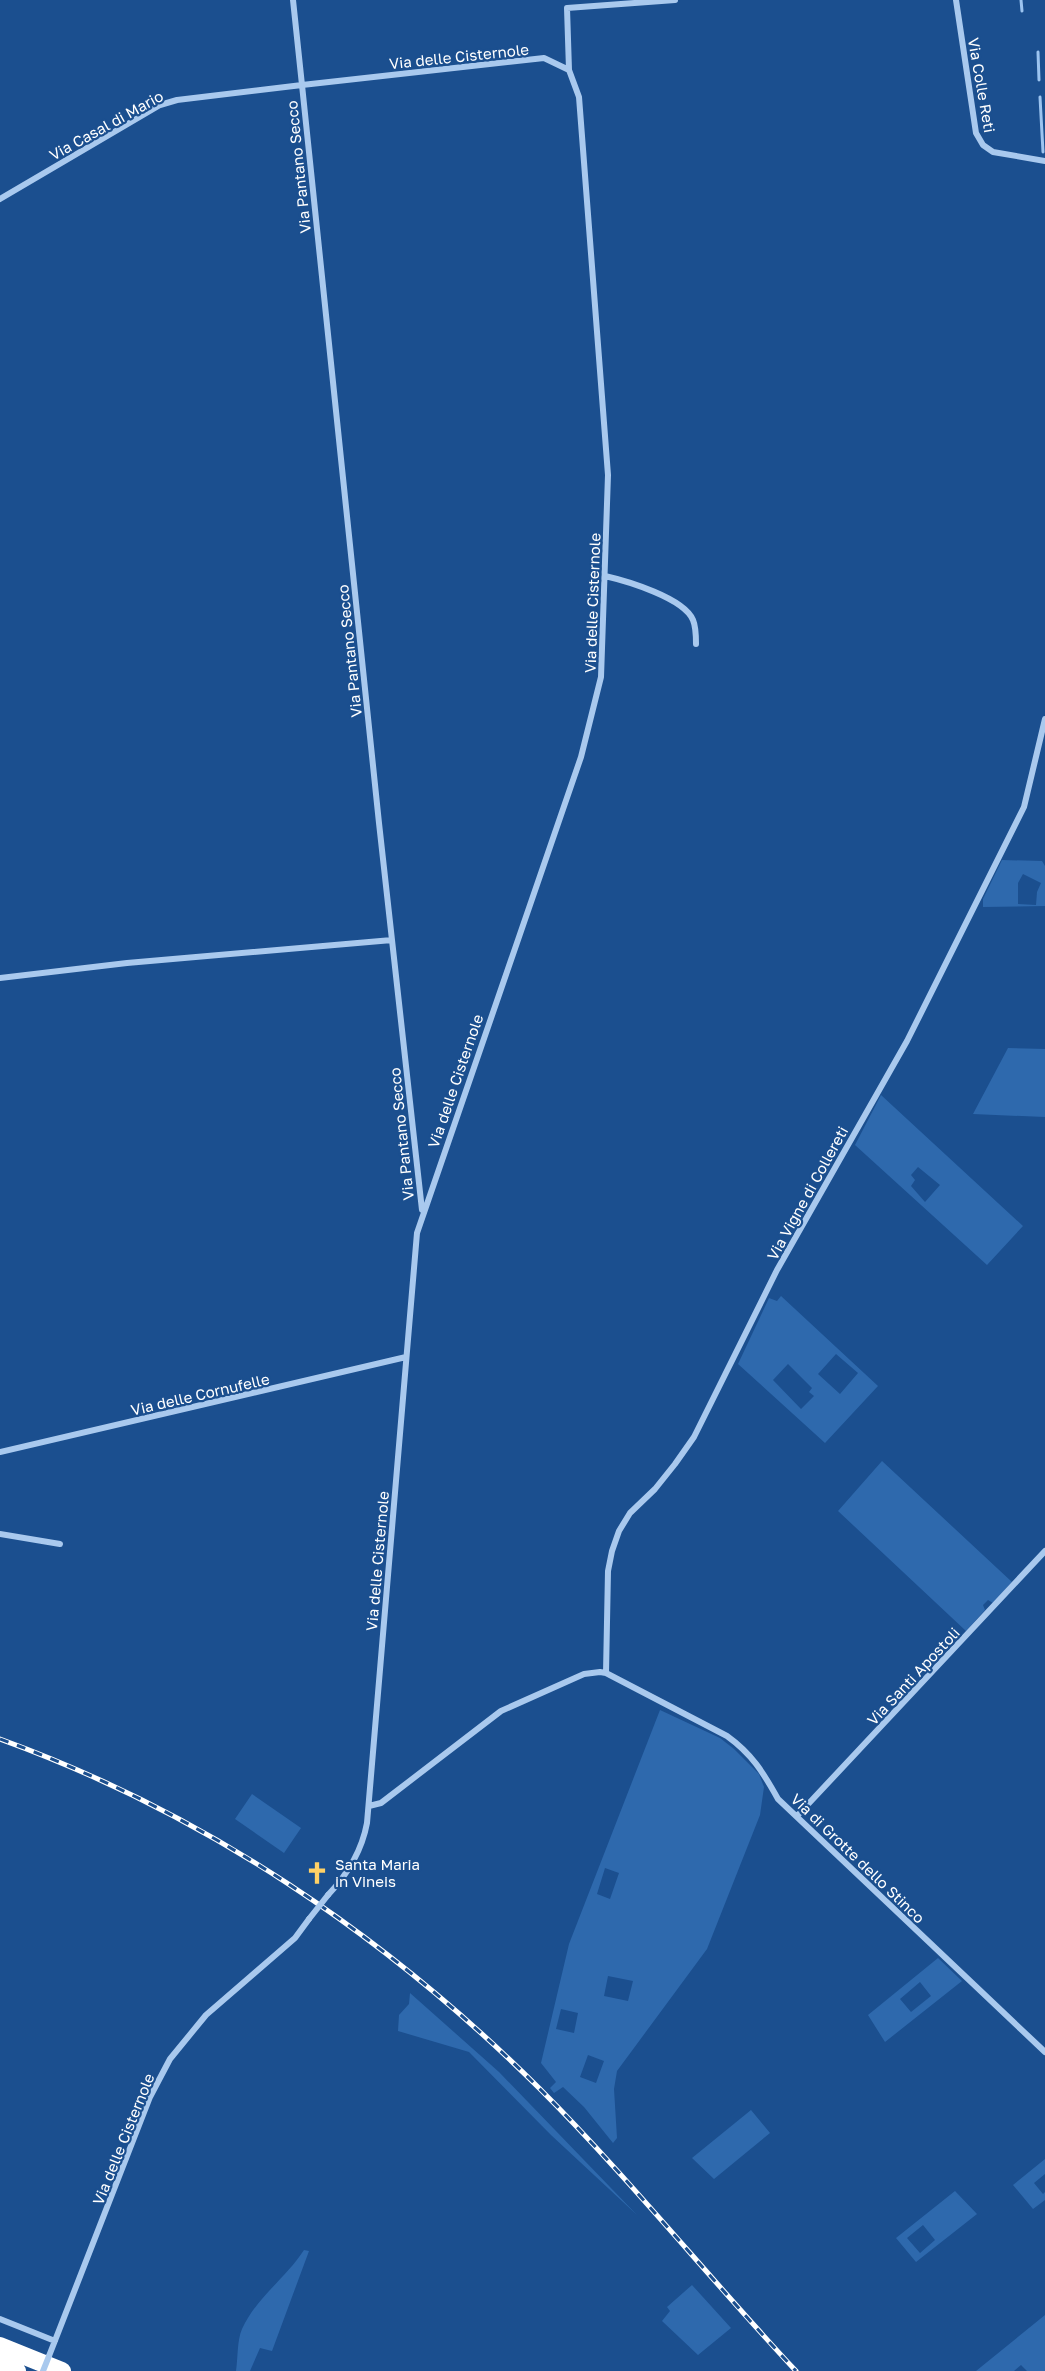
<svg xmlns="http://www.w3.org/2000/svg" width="1045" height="2371" font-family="'Golos Text',sans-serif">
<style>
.green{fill:#2e69ad;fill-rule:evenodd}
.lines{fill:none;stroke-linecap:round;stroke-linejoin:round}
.stream{stroke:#9cc4f0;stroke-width:3}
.street{stroke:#a9c9ee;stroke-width:6}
.highway{stroke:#fff;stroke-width:18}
.rail-casing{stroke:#fff;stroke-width:5}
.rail{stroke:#1b4f8f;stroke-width:3;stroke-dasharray:9;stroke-linecap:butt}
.street-bridge{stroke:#a9c9ee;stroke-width:6}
.labels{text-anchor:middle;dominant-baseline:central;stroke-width:4.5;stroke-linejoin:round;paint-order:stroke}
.street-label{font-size:15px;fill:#fff;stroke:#1b4f8f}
.poi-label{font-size:15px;fill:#fff;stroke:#1b4f8f;text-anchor:start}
</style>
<rect width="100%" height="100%" fill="#1b4f8f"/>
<!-- green -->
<path class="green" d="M1002,860l40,1 3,5v40l-62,1v-8zM1023,874l18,9 -4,9 -1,13 -18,-1v-21z
M1008,1048l37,1v68l-72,-3z
M881,1095l142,131 -36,39 -132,-120zM918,1167l22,18 -15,17 -14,-16 4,-6 -4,-5z
M781,1296l97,90 -53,57 -87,-79 31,-66 8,3zM836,1354l22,19 -18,21 -22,-20zM788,1364l24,24 -3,4 5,4 -13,13 -28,-29z
M882,1461l130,121 -19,21 -5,-3 -5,5 2,5 -19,21 -128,-120z
M660,1710l60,28 14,11 25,25 5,13 -4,28 -53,134 -90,122 -3,18 3,49 -4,5 -29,-36 -21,-20 -9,6 -4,-5 6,-6 -15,-19 28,-119zM605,1868l14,5 -9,26 -13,-5zM608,1976l25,5 -5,20 -24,-5zM561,2009l17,4 -4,20 -18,-4zM588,2055l16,6 -8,22 -16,-6z
M252,1794l49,34 -17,25 -49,-34z
M938,1958l24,23 -77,61 -17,-27zM920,1982l11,14 -20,16 -11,-13z
M410,1993l89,79 138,143 -86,-80 -82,-83 -71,-21 1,-16 10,-11z
M751,2110l19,23 -56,46 -22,-21z
M1045,2159v15l-11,9 9,11 2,-2v8l-12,9 -20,-24z
M955,2191l22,23 -61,48 -20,-24zM923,2225l12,15 -15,13 -13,-15z
M304,2250l5,1 -37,100 -12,-3 -10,23h-14c2,-13 1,-31 6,-42 14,-31 44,-51 62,-79z
M692,2285l39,43 -33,27 -36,-34 8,-10 -3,-4z
M1045,2315v56h-18l-6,-6 -7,6h-38z"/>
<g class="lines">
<!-- stream -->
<path class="stream" d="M1021,0l1,11
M1038,52l1,28
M1040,97l3,55"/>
<!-- street -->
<path class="street" d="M293,0l9,85 242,-27 25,12 10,27 29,378 -7,202 -20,80 -164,476 -50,590c-5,27 -20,52 -39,72
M956,0l20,133 7,12 10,7 52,9
M569,70l-2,-62 108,-8
M0,199l160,-94 17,-5 125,-15 77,738 43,387
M605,576c22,5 79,22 88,44 3,7 3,16 3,24
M0,978l127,-15 265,-23
M0,1452l406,-95
M0,1534l60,10
M606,1673l2,-102 4,-20 7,-20 11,-18 25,-24 20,-25 19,-27 83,-167 130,-229 117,-234 21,-88
M369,1806l12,-3 120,-92 83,-37 16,-2 6,1 121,63c25,18 36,36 51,63l267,253
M797,1816l248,-265
M0,2319l55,22
M49,2356l101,-259 20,-38 36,-44 89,-77 14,-19"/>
<!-- highway -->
<path class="highway" d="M0,2346l62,25
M0,2364l17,7"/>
<!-- rail casing -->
<g class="rail-casing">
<path id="rail" d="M0,1739c204,74 385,196 539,349 90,90 170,190 257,283"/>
</g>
<!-- rail -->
<use href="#rail" class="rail"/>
<!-- street-bridge -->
<path class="street-bridge" d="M309,1919l19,-24
M43,2371l6,-15"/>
</g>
<!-- icons -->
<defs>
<g id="church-bare" transform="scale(1.8)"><path d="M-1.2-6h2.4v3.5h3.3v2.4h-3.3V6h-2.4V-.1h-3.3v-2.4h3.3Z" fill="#ffd166" stroke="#1b4f8f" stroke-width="2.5" paint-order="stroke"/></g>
</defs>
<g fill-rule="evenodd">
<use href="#church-bare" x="317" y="1873"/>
</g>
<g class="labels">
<!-- street labels -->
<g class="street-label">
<text transform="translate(459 56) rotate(-6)">Via delle Cisternole</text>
<text transform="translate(982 85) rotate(80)">Via Colle Reti</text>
<text transform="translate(106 125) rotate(-29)">Via Casal di Mario</text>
<text transform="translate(298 167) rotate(-96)">Via Pantano Secco</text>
<text transform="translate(592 603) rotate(-88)">Via delle Cisternole</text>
<text transform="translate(349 651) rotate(-96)">Via Pantano Secco</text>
<text transform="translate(455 1081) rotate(-71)">Via delle Cisternole</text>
<text transform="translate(401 1134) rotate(-96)">Via Pantano Secco</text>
<text transform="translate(807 1193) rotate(-61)">Via Vigne di Collereti</text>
<text transform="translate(200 1394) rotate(-13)">Via delle Cornufelle</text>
<text transform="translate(377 1561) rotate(-85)">Via delle Cisternole</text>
<text transform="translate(913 1676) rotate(-47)">Via Santi Apostoli</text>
<text transform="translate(858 1858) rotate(44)">Via di Grotte dello Stinco</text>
<text transform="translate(123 2139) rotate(-68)">Via delle Cisternole</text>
</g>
<!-- poi labels -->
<g class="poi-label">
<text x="335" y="1864">Santa Maria<tspan x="335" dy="17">in Vineis</tspan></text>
</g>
</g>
</svg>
